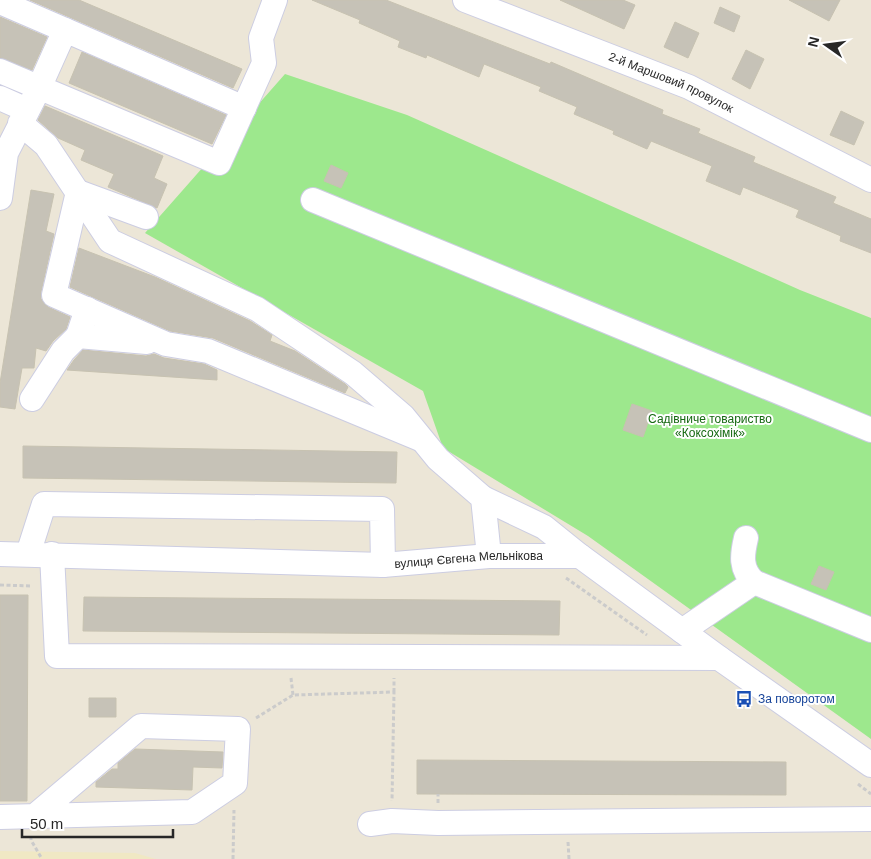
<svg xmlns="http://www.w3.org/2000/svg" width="871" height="859" font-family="Arial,sans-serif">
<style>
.education{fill:#f0e8c4}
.green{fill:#9de88d}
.building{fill:#c6c2b7;stroke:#c7c2b1}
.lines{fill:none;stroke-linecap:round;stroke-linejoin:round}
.minor-casing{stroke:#cccde2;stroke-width:26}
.path{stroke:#cbcbcb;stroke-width:3;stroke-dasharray:4 2.5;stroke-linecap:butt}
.minor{stroke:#fff;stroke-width:24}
.labels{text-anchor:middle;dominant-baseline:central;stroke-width:4;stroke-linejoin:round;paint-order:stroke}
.street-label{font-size:12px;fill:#272727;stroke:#fff}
.park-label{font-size:12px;fill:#166912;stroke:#fff}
.transit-label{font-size:12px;fill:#164399;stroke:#fff;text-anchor:start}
</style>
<rect width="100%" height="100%" fill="#ece6d7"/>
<!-- education -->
<path class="education" d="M0,851l135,2 21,6h-156z"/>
<!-- green -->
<path class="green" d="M285,74l122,41 393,175 71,28v421l-283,-203 -145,-88 -20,-57 -278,-158z"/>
<!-- building -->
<path class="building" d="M30,0h49l163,69 -9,19z
M312,0h74l164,64 1,-2 112,48 -1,4 38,15 -2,4 57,24 -2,5 83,35 -3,6 38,16v34l-31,-12 1,-5 -45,-19 3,-7 -56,-23 -3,8 -34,-14 6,-15 -61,-25 -4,8 -34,-15 1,-3 -40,-17 3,-7 -38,-16 2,-4 -57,-23 -5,13 -52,-22 -1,3 -28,-11 2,-6 -41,-18 1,-3z
M560,0h63l12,5 -11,24z
M789,0h51l-11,21z
M720,7l20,9 -6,16 -20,-9z
M0,17l47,20 -15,33 -32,-12z
M675,22l24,11 -11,25 -24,-11z
M746,50l18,9 -14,30 -18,-10z
M82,52l144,63 -14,29 -143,-61z
M45,106l118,50 -9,22 13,6 -10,24 -49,-21 6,-13 -33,-14 4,-10 -27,-12 -20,-18z
M841,111l23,11 -10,23 -24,-10z
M331,165l17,8 -7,15 -17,-7z
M31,190l23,4 -8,37 8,3 -13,58v7l7,8 22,10 -4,12 -13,12 -7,10 -10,-3 -2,20h-12l-7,41 -15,-2v-24z
M79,248l76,29 95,44 22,14 -2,6 25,10 50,33 3,3 -3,6 -132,-55 -43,-7 -100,-44z
M83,350l63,6 8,-2 10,4 40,6 13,6v10l-150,-10 7,-10z
M632,404l20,7 -9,26 -20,-7z
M23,446l374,6 -1,31 -373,-5z
M819,566l15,6 -8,18 -15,-6z
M0,595h28l-1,206h-27z
M84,597l476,4 -1,34 -476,-4z
M89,698h27v19h-27z
M135,749l88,3 -1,16 -29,-1 -1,23 -96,-3v-5l16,-13h6v-6z
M417,760l369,2v33l-369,-1z"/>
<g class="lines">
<!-- minor casing -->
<g class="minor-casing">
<g id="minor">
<path id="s1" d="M465,0l224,87 182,93"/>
<path d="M0,2l65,28"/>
<path d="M0,71l219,92 45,-100 -3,-25 14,-38"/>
<path d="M0,98l27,12"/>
<path d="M20,123l26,22 64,96 147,68 96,64 50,43 35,43 45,39 6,58"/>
<path d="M0,198l6,-45 33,-65 26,-58 179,78"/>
<path d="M313,200l558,230"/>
<path d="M146,217l-68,-25 -24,103 112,49 42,7 212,88"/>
<path d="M87,309l-9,27 69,6"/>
<path d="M32,399l31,-48 15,-15"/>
<path d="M483,498l61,29 36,29"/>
<path d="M746,538c-4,17 -6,31 8,44"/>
<path id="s2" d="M0,554l383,11 106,-9h91l139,102 152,107"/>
<path d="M28,554l16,-50 338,5 1,56"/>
<path d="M52,554l5,102 662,2"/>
<path d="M682,631l72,-49 117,48"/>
<path d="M0,817l192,-5 43,-29 3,-54 -97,-3 -105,89"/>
<path d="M370,824l22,-3 46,2 433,-4"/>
</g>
</g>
<!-- path -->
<path class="path" d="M566,578l81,57
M0,585l32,1
M291,678l2,17
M394,692v-14
M256,718l37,-23 101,-3 -2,109
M858,784l13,10
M438,803v-9
M31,836v4l11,19
M568,842l1,17
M233,859l1,-49"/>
<!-- minor -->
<use href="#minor" class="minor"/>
</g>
<!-- icons -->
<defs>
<g id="bus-bare" transform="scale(1.35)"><path d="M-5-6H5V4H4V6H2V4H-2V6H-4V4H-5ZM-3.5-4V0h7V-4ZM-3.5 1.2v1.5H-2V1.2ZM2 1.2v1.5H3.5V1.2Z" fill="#1a4fb4" stroke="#fff" stroke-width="2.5" paint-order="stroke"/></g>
</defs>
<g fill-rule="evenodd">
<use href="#bus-bare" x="744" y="699"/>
</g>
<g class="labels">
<!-- street labels -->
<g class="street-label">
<text stroke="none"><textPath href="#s1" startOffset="222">2-й Маршовий провулок</textPath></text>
<text stroke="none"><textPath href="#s2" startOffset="469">вулиця Євгена Мельнікова</textPath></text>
</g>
<!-- park labels -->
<g class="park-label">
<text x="710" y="419">Садівниче товариство<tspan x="710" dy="14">«Коксохімік»</tspan></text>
</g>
<!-- transit labels -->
<g class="transit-label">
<text x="758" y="699">За поворотом</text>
</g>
</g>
<!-- north arrow -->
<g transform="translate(826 45) rotate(284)" stroke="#ffffff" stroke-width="4" paint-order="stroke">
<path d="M0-4L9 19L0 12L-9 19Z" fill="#272727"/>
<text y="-8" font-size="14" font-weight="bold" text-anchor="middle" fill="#272727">N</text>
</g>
<!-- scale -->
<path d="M22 829v8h151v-8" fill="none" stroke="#272727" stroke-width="2.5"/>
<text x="30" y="829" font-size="15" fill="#272727" stroke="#ffffff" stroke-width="4" paint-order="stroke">50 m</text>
</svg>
